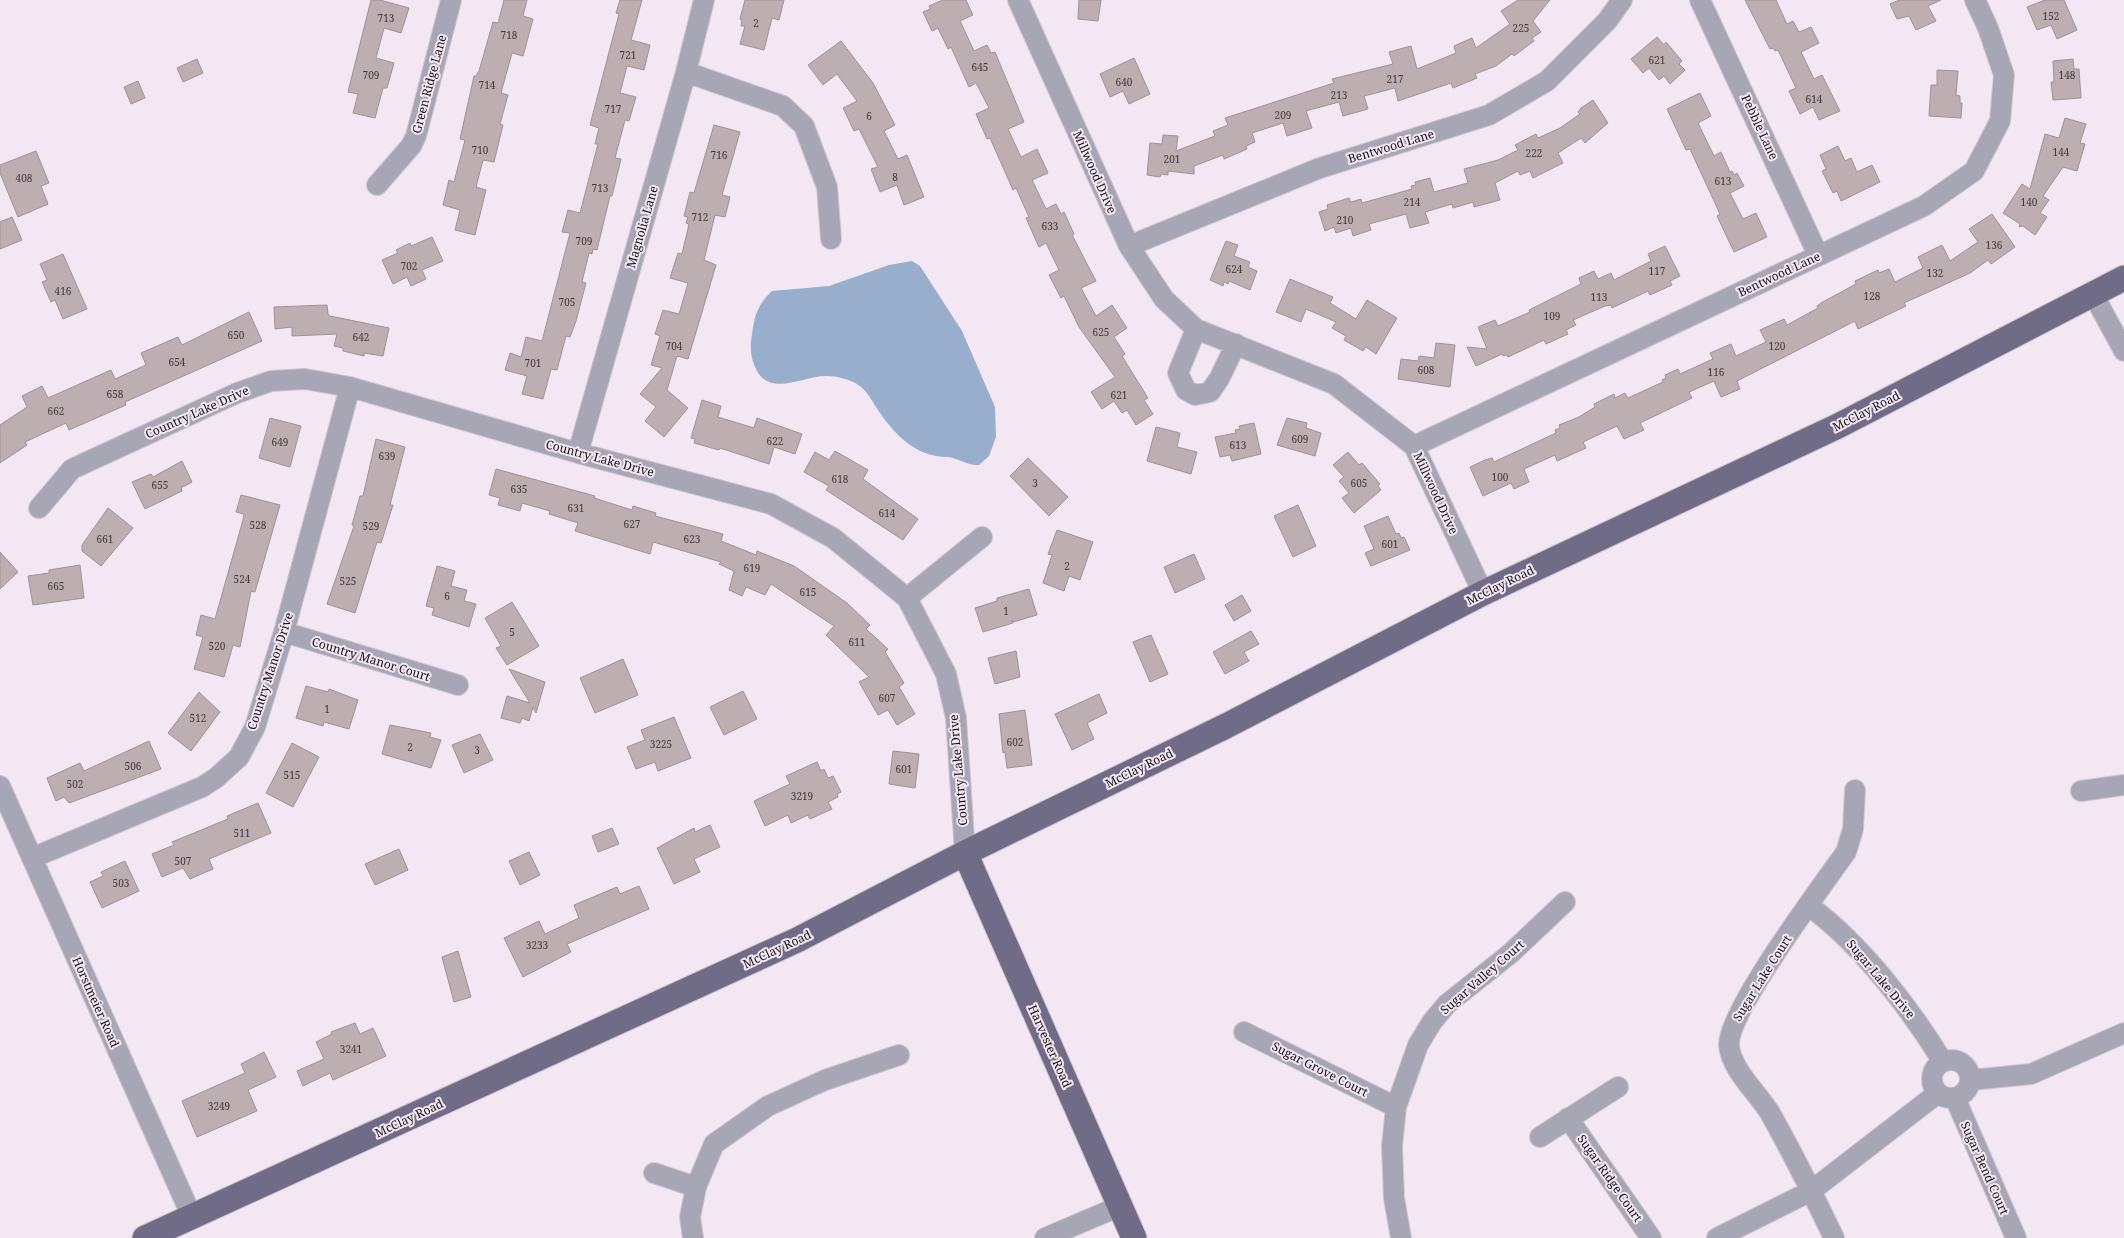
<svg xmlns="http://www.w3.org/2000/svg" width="2124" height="1238" font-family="'Noto Serif',serif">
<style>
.water{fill:#99aecc}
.building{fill:#bdaeb2;stroke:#a09195}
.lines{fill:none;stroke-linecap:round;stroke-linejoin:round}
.minor-casing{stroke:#cfc5cf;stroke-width:22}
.major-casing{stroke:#cfc5cf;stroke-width:27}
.minor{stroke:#a7a6b5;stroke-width:20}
.major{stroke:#706c87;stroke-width:25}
.labels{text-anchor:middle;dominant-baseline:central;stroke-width:4;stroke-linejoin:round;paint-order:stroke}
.number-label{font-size:10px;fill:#3f383c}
.street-label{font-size:12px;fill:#151115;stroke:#f2e7f2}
</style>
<rect width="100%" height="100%" fill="#f2e7f2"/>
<!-- water -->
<path class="water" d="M912,261l8,5 42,65 33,76 1,30 -7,19 -10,9c-12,1 -22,-8 -33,-8 -31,-1 -51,-22 -68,-47 -7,-10 -11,-20 -21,-26 -8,-5 -21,-8 -30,-8 -22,-1 -55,21 -70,-5 -5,-10 -7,-18 -6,-29 3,-23 4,-35 21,-51l57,-5 60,-21z"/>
<!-- building -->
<path class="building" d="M371,0h9l29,8 -8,25 -17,-5 -8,30 18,5 -7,25h-4l-8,30 -22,-5 5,-19 -10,-2z
M504,0h23l-4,16 10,3 -10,37 -11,-3 -11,40 7,2 -8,29 3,1 -9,37 -11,-2 -7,27 10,3 -11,45 -20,-5 5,-20 -17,-5 6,-25 5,2 11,-42 -5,-1 14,-63h2l3,-5 14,-49 5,1z
M620,0h22l-11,40 19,5 -6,25 -17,-4 -7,27 16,4 -7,24 -4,-1 -10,38 6,1 -9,37h-2l-13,54 -4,-1 -1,5 -3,-1 -7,29 4,1 -10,38 -6,16 -4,-1 -9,34 -6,-1 -8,30 -21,-5 5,-18 -22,-6 5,-17 11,4 5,-20 16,4 28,-108 -8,-1 6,-22 12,3 18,-69h-3l4,-16 -9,-3 29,-111 -3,-1z
M745,0h39l-5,20 -7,-2 -8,32 -24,-6 5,-18h-4l1,-6 -2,-1z
M943,0h23l7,15 -13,6 14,30 13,-6 4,8 4,-1 29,70 -16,7 13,28 16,-8 11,24 -16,7 14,29 10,-5 5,10 3,-2 10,22 -2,1 24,46 -15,7 15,28 16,-11 15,23 -13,9 11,17 -3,2 26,42 -4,2 9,14 -17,11 -9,-15 -5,3 -8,-12 -12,8 -11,-17 24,-15 -36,-50 -15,-31 -3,2 -12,-23 10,-5 -13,-27 -7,4 -13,-29 3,-1 -13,-29 -3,2 -23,-52 -3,1 -11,-25 13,-6 -13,-25 -7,4 -18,-40 -3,2 -10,-21 -6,3 -9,-19 7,-3 -1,-3z
M1079,0h22l-3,21 -20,-2z
M1518,0h32l-17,21 8,11 -9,6 2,3 -20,15 -2,-2 -16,12 -21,8 2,4 -24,10 -2,-5 -53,18 -3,-13 -31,8 4,13 -25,7 -4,-14 -33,9 6,17 -25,8 -4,-13 -31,10 3,9 -9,4 1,3 -23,10 -1,-4 -29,11v8l-26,-3v4l-7,-1 -1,3 -13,-2 3,-32 12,1 1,-9 15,1 -2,15 39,-15 -2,-5 15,-6 -3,-7 109,-35 -2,-4 61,-15 -4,-12 22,-6 6,23 39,-16 -2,-7 18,-8 4,10 34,-24 -9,-13z
M1745,0h31l11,24 6,-3 6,11 12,-5 8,16 -18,9 13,27 8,-4 18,36 -21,9 -6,-13 -13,7 -11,-23 7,-3 -18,-38 -3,1 -2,-3 -3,1z
M1899,0h42l-13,6 8,15 -20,9 -7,-14 -12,3 -7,-15z
M2045,0h19l13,30 -20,9 -6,-14 -14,5 -10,-23z
M1657,37l7,8 2,-3 16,19 -3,3 6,6 -15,14 -6,-8 -5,4 -10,-12 -6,5 -12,-14z
M841,41l32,42 22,42 -11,6 14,28 9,-4 17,42 -20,8 -7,-20 -17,7 -9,-23 7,-2 -19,-38 -5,2 -11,-23 14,-7 -20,-27 -14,11 -15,-20z
M1134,58l16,36 -21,10 -6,-13 -13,6 -10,-23z
M197,59l6,14 -20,9 -6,-14z
M2073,59l1,10h5l2,29 -28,2 -2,-18h3l-1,-21z
M1937,70l21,1 -2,24 4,1v7h2l-1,15 -32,-2 2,-31h6z
M138,81l7,17 -14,6 -7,-17z
M1700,93l11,23 -13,7 16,33 7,-4 9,20 2,-1 2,4 3,-2 7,13 -14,7 13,26 13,-6 11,24 -33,15 -17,-36 3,-2 -30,-65 -4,1 -19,-41z
M1593,100l15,23 -23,20 -4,-5 -23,15 5,10 -30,15 -3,-7 -10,4 -2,-4 -23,12 5,17 -26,7 -1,-5 -20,6 -1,-4 -27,8 4,11 -19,5 -4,-14 -37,10 2,6 -18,6 -2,-8 -15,5 -2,-6 -9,4 -6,-19 9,-3 -1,-4 22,-7 2,4 10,-3 1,4 50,-14 -1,-3 5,-1 -1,-3 15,-4 4,14 34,-9 -4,-14 34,-9 20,-10 -3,-5 21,-11 2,4 22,-10 20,-14 -2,-2 3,-4z
M2065,118l21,6 -6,19 5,1 -8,27 -14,-4 -20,29 6,4 -9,13 7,4 -12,18 -12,-9 -4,1 1,-3 -17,-11 19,-29 8,5 15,-55 14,4z
M714,125l26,7 -18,63 8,2 -5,20 -10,-2 -11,45 12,5 -28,94 -11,-3 -10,34 21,18 -24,29 -19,-16 11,-14 -16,-13 22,-26 -11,-3 9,-29 -5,-2 8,-24 16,4 9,-31 -18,-5 8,-25 4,1 7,-30 -3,-1 2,-6 -4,-1 6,-24 4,1z
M1838,146l7,15 6,-3 6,14 15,-7 8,17 -39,19 -4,-10 -4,2 -11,-22 4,-2 -6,-14z
M36,151l13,32 -8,3 7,18 -30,13 -18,-44v-8z
M1992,214l23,33 -24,17 -3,-4 -18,13 -66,30 2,3 -48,23 -3,-8 -118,60 3,8 -19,8 -7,-16 -25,11 3,6 -52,25 4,7 -20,9 -7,-13 -34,16 3,6 -29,13 -2,-6 -31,14 5,13 -15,7 -3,-6 -28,13 -13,-29 15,-7 7,-2 2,4 62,-29 -1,-3 5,-2 -1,-3 20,-8 16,-10 -1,-3 20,-10 1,4 10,-5 3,5 35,-16 -1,-2 4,-2 -1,-3 13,-6 2,5 33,-15 -3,-6 21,-9 5,12 30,-14 -6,-12 24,-11 3,6 31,-17 -1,-2 4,-3 35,-19 -1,-3 23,-11 1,3 10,-4 6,13 28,-14 -5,-11 24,-12 8,16 28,-19 -9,-13z
M12,217l10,23 -22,9v-27z
M432,237l11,24 -21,9 4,9 -15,7 -4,-9 -14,7 -11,-24 16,-7 -2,-3 14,-7 1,3z
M1226,241l12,4 -4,11 16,6 -2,5 9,4 -7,19 -21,-9 -1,3 -4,-2 -1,4 -13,-6z
M1665,246l15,30 -10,5 2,4 -22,10 -2,-4 -36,17 -1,-3 -6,1 -32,14 3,5 -10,5 2,4 -22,10 -2,-4 -36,17 -1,-2 -4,1 -1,-2 -26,12 -9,-19 20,2 -9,-22 17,-7 3,6 32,-14 -1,-2 52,-26 -2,-6 15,-7 4,8 13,-6 3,7 37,-19 -3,-7z
M63,254l24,55 -24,10 -8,-19 -4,2 -9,-20 5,-2 -7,-16z
M1290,279l43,18 -3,6 26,16 11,-19 30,18 -21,36 -10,-7 -3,4 -19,-11 2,-4 -14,-8 4,-6 -30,-13 -5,13 -25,-10z
M327,305l1,9 2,2 59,12 -6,28 -19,-3v3l-21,-5v-3l-9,-2 3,-12 -45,2v-9l-17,2 -1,-22z
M249,312l13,29 -137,61 1,3 -57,25 -3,-7 -41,19 2,3 -27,18v-38l27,-18 -5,-11 20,-10 6,12 63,-28 4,9 31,-14 -5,-12 37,-16 4,8z
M1436,343l19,2 -5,42 -52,-8 3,-20 17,2 1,-5 15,2z
M702,400l19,6 -3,11 36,11 3,-10 45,16 -7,20 -21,-7 -5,17 -49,-16 -1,2 -25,-7 1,-4 -4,-1z
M270,418l31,8 -11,41 -31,-9z
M1287,418l20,5 -1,5 15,5 -6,23 -38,-11z
M1254,423l7,31 -29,7 -2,-6 -10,2 -5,-20 21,-4 -1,-3 5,-1 -1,-3z
M1156,427l24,6 -3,14 20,5 -6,22 -44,-13z
M376,439l29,8 -15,58h3l-12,38 -4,-1 -22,71 -28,-9 27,-78 -2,-1 8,-29h3z
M835,451l33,19 -5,9 55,40 -15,21 -77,-50 3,-4 -25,-14 11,-20 14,8z
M1348,452l11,13 3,-2 18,21 -2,2 3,4 -27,23 -12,-15 7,-5 -10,-12 5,-4 -11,-12z
M1028,458l40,39 -19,19 -39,-40z
M182,461l10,21 -11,6 1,3 -37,18 -13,-27 19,-8 2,3z
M496,469l99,27 -1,2 38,12 1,-4 23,7 -1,3 68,18 -2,7 35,14 1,-4 37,15 53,37 23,22 -4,4 22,20 -3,3 19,31 -5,4 16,27 -18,11 -9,-15 -10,5 -19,-33 10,-5 -43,-42 8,-9 -63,-42 -6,11 -19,-8 -4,9 -13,-6 5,-19 -15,-7 2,-2 -68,-20 -3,12 -75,-23 3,-8 -29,-9 1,-3 -28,-8 -2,8 -22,-6 2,-7 -11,-3z
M241,495l39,10 -25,87 -4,-1 -11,56 -7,-2 -9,32 -30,-8 9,-32 -7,-2 5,-20 14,4 28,-99 1,-6 -8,-2z
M1298,505l18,41 -23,11 -19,-41z
M108,508l25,20 -32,38 -19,-15v-6z
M1388,516l8,18 3,-1 2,5 3,-1 6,13 -39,16 -6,-13 9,-4 -10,-23z
M1057,530l36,12 -13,38 -11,-4 -5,15 -21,-8 9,-28 -4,-1z
M0,552l18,20 -18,17z
M1194,554l11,25 -30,14 -11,-26z
M80,565l4,33 -51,7 -5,-29 21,-3v-3z
M437,566l18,5 -4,15 16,4 -3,11 12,3 -7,23 -37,-12 2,-7 -8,-2z
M1029,589l8,26 -24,7 -1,-2 1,3 -30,9 -8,-24 22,-7v-3z
M1242,595l9,16 -17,10 -9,-16z
M512,602l27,44 -32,19 -11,-17 5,-2 -16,-28z
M1251,631l8,13 -15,8 5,9 -24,13 -12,-22z
M1151,635l17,39 -18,8 -17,-40z
M1016,651l4,26 -25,7 -7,-26z
M623,659l15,36 -43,18 -15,-35z
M509,669l36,13 -9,31 -3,-6 -4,14 -7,-3 -2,5 -19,-5 6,-22 23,7z
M306,686l22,6 1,-3 29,11 -9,29 -25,-7 -1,4 -27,-8z
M743,691l14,28 -33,16 -14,-28z
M199,692l21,20 -29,39 -23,-18z
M1099,694l8,19 -20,10 7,16 -22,11 -17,-36z
M1025,710l7,55 -25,3 -2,-16 -2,1 -4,-39z
M674,717l17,41 -33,13 -3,-9 -19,7 -9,-22 18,-7 -4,-10z
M390,725l41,8 -1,4 11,3 -10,28 -49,-14z
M480,734l13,26 -29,13 -12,-28z
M149,741l12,28 -92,34 -5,-6 -8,4 -9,-23 33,-15 4,8z
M292,743l27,14 -26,50 -27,-14z
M893,751l26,3 -4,34 -26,-4z
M817,762l4,9 3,-2 4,9 5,-2 8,16 -4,2 1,3 -10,5 4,7 -22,10 -2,-4 -17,8 -3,-8 -23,11 -11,-25 36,-17 -4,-8z
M258,803l13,30 -62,26 4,10 -23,10 -7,-11 -21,9 -10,-23 22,-9 -2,-3 56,-23 -1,-3z
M710,825l10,22 -26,12 6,13 -26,12 -17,-36 37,-20 1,4z
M612,828l7,16 -21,8 -6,-16z
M399,849l9,21 -33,15 -10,-21z
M529,852l11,23 -20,10 -11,-24z
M125,861l14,30 -37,17 -12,-26 13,-6 -2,-4z
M639,886l10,23 -82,35 4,8 -48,25 -19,-39 35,-17 6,13 34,-16 -5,-13 43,-18 3,7z
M458,951l13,46 -17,5 -12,-45z
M355,1023l5,11 13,-6 13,28 -53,24 -3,-7 -27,13 -6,-15 27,-12 -8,-17 16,-8 -1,-2z
M264,1052l12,25 -28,13 9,21 -60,26 -15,-36 63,-28 -4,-9z"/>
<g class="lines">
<!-- minor casing -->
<g class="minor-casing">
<path id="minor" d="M1018,0l111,246 35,53 32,30 138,55 80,62 69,147
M1700,0l118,255
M686,72l97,34 21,20 23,61 4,52
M377,185l34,-39 5,-10 35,-136
M1129,246l191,-78 169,-53 58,-34 60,-60 15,-21
M2094,296l30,55
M1196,329l-18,44 8,17 9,5 15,-3 9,-13 17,-35
M1414,446l510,-240 50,-35 26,-50 4,-46 -16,-47 -13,-28
M578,453l108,-381 18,-72
M39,508l33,-39 165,-76 34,-12 34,-2 45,8 228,66 193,51 62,34 74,60 39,76 10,44 9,135
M907,598l75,-61
M284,632l174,53
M0,786l192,431
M2081,791l43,-6
M32,858l170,-71 14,-9 23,-21 16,-30 29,-95 66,-245
M1809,906c51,37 101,102 134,156
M1244,1032l152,75
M1932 1079a19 19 0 1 1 38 0a19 19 0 1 1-38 0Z
M1971,1080l60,-6 93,-41
M1955,1098l61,140
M1568,1118l83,120
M1540,1137l78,-50
M654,1173l42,14
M693,1238l-3,-21 6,-30 18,-43 54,-38 57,-26 74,-25
M1045,1238l75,-32
M1401,1238l-7,-40 -2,-52 4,-39 22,-62 14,-23 15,-18 64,-51 54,-51
M1717,1238l94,-47 127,-98
M1834,1238c-20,-42 -41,-84 -64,-125 -12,-20 -39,-43 -41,-68 -1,-34 93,-159 117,-193l7,-23 2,-39"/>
</g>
<!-- major casing -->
<g class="major-casing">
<path id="major" d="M965,853l169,385
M145,1238l652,-298 168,-87 261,-127 257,-133 355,-167 286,-148"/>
</g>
<!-- minor -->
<use href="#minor" class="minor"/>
<!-- major -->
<use href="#major" class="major"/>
</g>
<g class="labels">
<!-- number labels -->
<g class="number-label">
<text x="2051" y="16">152</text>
<text x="386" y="18">713</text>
<text x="756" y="23">2</text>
<text x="1521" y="28">225</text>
<text x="509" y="35">718</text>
<text x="628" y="55">721</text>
<text x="1657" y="60">621</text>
<text x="980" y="67">645</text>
<text x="371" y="75">709</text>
<text x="2067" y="75">148</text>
<text x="1395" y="79">217</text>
<text x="1124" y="82">640</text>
<text x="487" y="85">714</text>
<text x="1339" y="95">213</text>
<text x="1814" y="99">614</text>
<text x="613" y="109">717</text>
<text x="1283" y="115">209</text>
<text x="869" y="116">6</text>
<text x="480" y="150">710</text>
<text x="2061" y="152">144</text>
<text x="1534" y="153">222</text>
<text x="719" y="155">716</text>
<text x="1172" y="159">201</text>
<text x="895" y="177">8</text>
<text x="24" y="178">408</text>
<text x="1723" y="181">613</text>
<text x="600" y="188">713</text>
<text x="1412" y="202">214</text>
<text x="2029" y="202">140</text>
<text x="700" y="217">712</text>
<text x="1345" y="220">210</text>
<text x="1050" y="226">633</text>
<text x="584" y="241">709</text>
<text x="1994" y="245">136</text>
<text x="409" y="266">702</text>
<text x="1234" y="269">624</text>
<text x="1657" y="271">117</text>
<text x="1935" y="273">132</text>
<text x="63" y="291">416</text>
<text x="1872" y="296">128</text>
<text x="1599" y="297">113</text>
<text x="567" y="302">705</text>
<text x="1552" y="316">109</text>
<text x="1101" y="332">625</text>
<text x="236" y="335">650</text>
<text x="361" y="337">642</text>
<text x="674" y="346">704</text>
<text x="1777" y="346">120</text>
<text x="177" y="362">654</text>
<text x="533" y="363">701</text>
<text x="1426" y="370">608</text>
<text x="1716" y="372">116</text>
<text x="115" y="394">658</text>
<text x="1119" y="395">621</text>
<text x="56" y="411">662</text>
<text x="1300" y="439">609</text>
<text x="775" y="441">622</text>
<text x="280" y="442">649</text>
<text x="1238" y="445">613</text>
<text x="387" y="456">639</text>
<text x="1500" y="477">100</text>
<text x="840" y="479">618</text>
<text x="1035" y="483">3</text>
<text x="1359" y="483">605</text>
<text x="160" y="485">655</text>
<text x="519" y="489">635</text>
<text x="576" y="508">631</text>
<text x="887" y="513">614</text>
<text x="632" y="524">627</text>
<text x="258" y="525">528</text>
<text x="371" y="526">529</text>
<text x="105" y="539">661</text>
<text x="692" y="539">623</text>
<text x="1390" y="544">601</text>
<text x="1067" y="566">2</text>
<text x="752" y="568">619</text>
<text x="242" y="579">524</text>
<text x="348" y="581">525</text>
<text x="56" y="586">665</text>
<text x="808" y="592">615</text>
<text x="447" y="596">6</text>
<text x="1006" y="611">1</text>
<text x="512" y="632">5</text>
<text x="857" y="642">611</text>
<text x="217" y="646">520</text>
<text x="887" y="698">607</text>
<text x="327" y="709">1</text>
<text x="198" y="718">512</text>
<text x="1015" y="742">602</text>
<text x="661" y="744">3225</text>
<text x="410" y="747">2</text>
<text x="477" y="750">3</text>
<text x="133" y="766">506</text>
<text x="904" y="769">601</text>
<text x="292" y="775">515</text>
<text x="75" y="784">502</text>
<text x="802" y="796">3219</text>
<text x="242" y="833">511</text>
<text x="183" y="861">507</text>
<text x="121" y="883">503</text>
<text x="537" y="945">3233</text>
<text x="351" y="1049">3241</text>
<text x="219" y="1106">3249</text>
</g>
<!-- street labels -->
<g class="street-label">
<text transform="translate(429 84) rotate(-75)">Green Ridge Lane</text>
<text transform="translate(1760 127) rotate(65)">Pebble Lane</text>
<text transform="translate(1391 146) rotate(-17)">Bentwood Lane</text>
<text transform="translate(1095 172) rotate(66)">Millwood Drive</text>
<text transform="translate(642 227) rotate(-74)">Magnolia Lane</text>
<text transform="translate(1779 274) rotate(-25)">Bentwood Lane</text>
<text transform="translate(1866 411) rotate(-27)">McClay Road</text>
<text transform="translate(197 412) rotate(-24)">Country Lake Drive</text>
<text transform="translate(600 458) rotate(15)">Country Lake Drive</text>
<text transform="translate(1436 493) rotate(65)">Millwood Drive</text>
<text transform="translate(1500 585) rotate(-26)">McClay Road</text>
<text transform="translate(371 659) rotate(17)">Country Manor Court</text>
<text transform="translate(270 671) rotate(-72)">Country Manor Drive</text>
<text transform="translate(1139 768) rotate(-26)">McClay Road</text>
<text transform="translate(958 770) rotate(-95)">Country Lake Drive</text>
<text transform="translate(777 949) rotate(-25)">McClay Road</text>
<text transform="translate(1482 977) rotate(-41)">Sugar Valley Court</text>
<text transform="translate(1762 978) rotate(-58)">Sugar Lake Court</text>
<text transform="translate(1881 979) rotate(50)">Sugar Lake Drive</text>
<text transform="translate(96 1002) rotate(66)">Horstmeier Road</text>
<text transform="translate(1050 1046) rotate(66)">Harvester Road</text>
<text transform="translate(1320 1069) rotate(27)">Sugar Grove Court</text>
<text transform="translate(409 1118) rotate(-25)">McClay Road</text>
<text transform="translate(1985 1168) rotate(66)">Sugar Bend Court</text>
<text transform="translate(1610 1178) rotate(55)">Sugar Ridge Court</text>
</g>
</g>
</svg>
